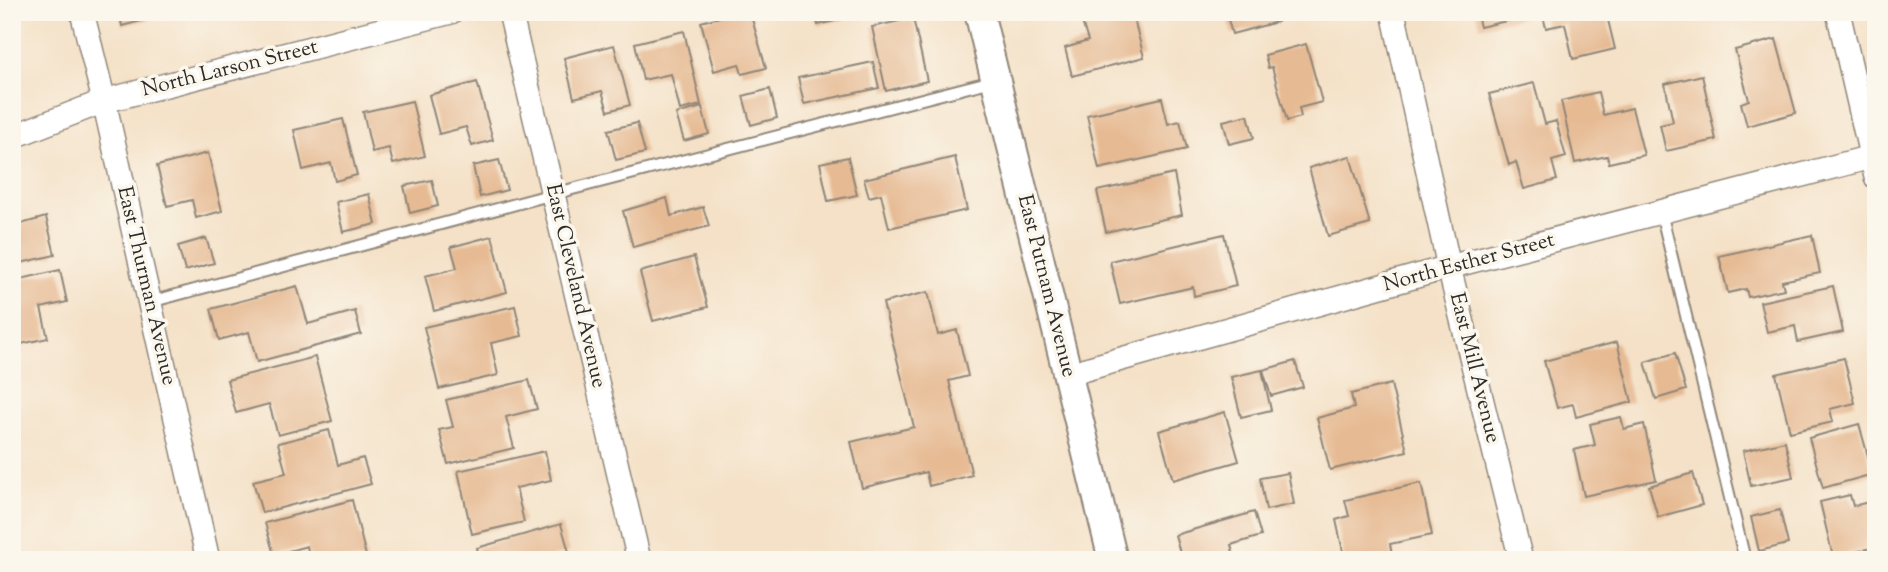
<svg xmlns="http://www.w3.org/2000/svg" width="1888" height="572" font-family="'Sorts Mill Goudy',serif">
<style>
.building{fill:#e6ba93}
.lines{fill:none;stroke-linecap:round;stroke-linejoin:round}
.service-casing{stroke:#908679;stroke-width:14}
.minor-casing{stroke:#908679;stroke-width:26}
.tertiary-casing{stroke:#908679;stroke-width:32}
.service{stroke:#fff;stroke-width:10}
.minor{stroke:#fff;stroke-width:23}
.tertiary{stroke:#fff;stroke-width:28}
.labels{text-anchor:middle;dominant-baseline:central;stroke-width:7;stroke-linejoin:round;paint-order:stroke}
.street-label{font-size:21px;fill:#2b2b2b;stroke:#fbf7ec}
</style>
<rect width="100%" height="100%" fill="#fbf7ec"/>
<filter id="ink" filterUnits="userSpaceOnUse"><feTurbulence type="fractalNoise" baseFrequency=".0143" numOctaves="2"/><feDisplacementMap in="SourceGraphic" scale="14" xChannelSelector="R" yChannelSelector="G"/><feConvolveMatrix kernelMatrix="1 2 1 2 8 2 1 2 1" color-interpolation-filters="sRGB"/></filter>
<filter id="wash" filterUnits="userSpaceOnUse"><feTurbulence type="fractalNoise" baseFrequency=".00686" numOctaves="4" result="noise"/><feDisplacementMap in="SourceGraphic" scale="28" xChannelSelector="R" yChannelSelector="G"/><feGaussianBlur stdDeviation="1.57" result="paint"/><feColorMatrix in="noise" values="0 0 0 0 0 0 0 0 0 0 0 0 0 0 0 0 0 1.4 0 .05"/><feComposite in="paint" operator="in"/></filter>
<g filter="url(#wash)">
<rect width="100%" height="100%" fill="#f4e1c7"/>
<g id="blocks">
<!-- building -->
<path class="building" d="M119,12h53v1l-50,13z
M738,12h12l16,56 -24,6 -3,-10 -25,7 -13,-49z
M815,12h53v1l-50,12z
M1079,12h53l12,45 -72,19 -7,-28 23,-7z
M1226,12h48l3,10 -45,12z
M1476,12h65v1l-61,14z
M1542,12h64l9,37 -42,10 -8,-35 -19,4z
M913,18l14,63 -41,10 -14,-64z
M684,31l17,74 -21,5 -9,-36 -28,6 -8,-37z
M1776,39l20,74 -49,13 -6,-23 8,-3 -14,-50z
M1306,44l16,58 -23,6 2,9 -14,4 -15,-54 -4,1 -3,-13z
M614,45l16,60 -22,6 -6,-20 -28,7 -10,-40z
M873,62l6,26 -75,16 -6,-26z
M1702,75l14,65 -50,11 -6,-26 13,-3 -8,-38z
M477,82l16,58 -21,6 -6,-19 -27,7 -10,-39z
M1534,83l11,41 11,-3 10,36 -14,4 5,19 -33,9 -8,-27 -7,3 -20,-71z
M770,89l7,29 -26,7 -8,-29z
M1598,92l5,23 29,-7 12,47 -35,8 -2,-7 -32,7 -14,-62z
M1162,98l6,26 12,-3 7,28 -88,20 -12,-54z
M412,101l13,55 -32,8 -4,-16 -17,4 -9,-40z
M702,107l7,27 -25,7 -8,-27z
M1248,115l6,23 -25,6 -6,-23z
M343,119l14,56 -22,6 -4,-18 -28,7 -9,-40z
M637,123l8,30 -29,7 -8,-30z
M208,153l14,58 -26,7 -4,-18 -25,6 -10,-40z
M1350,156l20,68 -42,12 -19,-68z
M848,157l9,38 -29,6 -8,-38z
M955,157l12,53 -78,18 -8,-34 -12,3 -5,-18z
M499,160l8,30 -27,7 -7,-31z
M1174,174l8,41 -76,17 -9,-41z
M432,180l6,26 -28,7 -6,-27z
M369,194l7,30 -33,8 -7,-30z
M667,198l4,18 32,-9 6,19 -76,21 -10,-36z
M16,203l5,21 25,-7 9,38 -43,10v-61z
M1224,234l12,52 -42,10 -1,-9 -73,17 -10,-43z
M1812,235l8,38 -38,8 2,8 -36,8 -2,-8 -18,4 -9,-37z
M492,236l15,56 -73,19 -9,-35 32,-8 -6,-21z
M206,238l8,25 -29,8 -7,-25z
M694,257l14,50 -55,14 -13,-49z
M60,270l7,32 -26,6 7,30 -36,8v-65z
M297,286l11,38 47,-13 6,23 -104,28 -8,-30 -30,8 -8,-31z
M1833,286l10,46 -45,10 -3,-16 -28,6 -7,-30z
M928,292l10,43 19,-5 11,46 -19,5 23,94 -43,11 -3,-14 -64,16 -11,-46 63,-15 -31,-124z
M515,306l7,30 -31,7 7,32 -59,14 -15,-62z
M1617,342l15,60 -56,15 -3,-13 -16,4 -13,-47z
M1675,353l11,37 -30,9 -11,-37z
M315,357l17,64 -54,14 -9,-31 -33,9 -9,-33z
M1844,358l11,45 -25,6 3,13 -43,10 -14,-58z
M1295,361l8,26 -32,9 -8,-26z
M1262,370l9,40 -30,7 -10,-40z
M529,380l8,29 -31,8 8,31 -66,16 -9,-34 14,-3 -7,-27z
M1391,384l16,67 -77,19 -13,-52 37,-10 -3,-14z
M1225,412l14,49 -66,19 -14,-49z
M1621,417l3,12 20,-5 12,56 -72,16 -10,-46 21,-5 -5,-21z
M1859,424l14,50 -50,14 -14,-50z
M329,430l9,35 25,-7 8,26 -109,29 -9,-32 33,-8 -8,-30z
M1785,441l8,36 -42,9 -8,-35z
M545,451l6,29 -35,8 8,34 -52,12 -14,-63z
M1288,473l6,31 -28,6 -6,-32z
M1693,473l9,32 -44,12 -9,-31z
M1421,483l11,52 -42,9 3,16h-48l-9,-40 13,-4 -4,-16z
M1850,495l3,11 23,-6v47l-43,10 -13,-55z
M352,500l15,60h-57l-3,-14 -33,9 -9,-32z
M1780,510l8,34 -29,7 -8,-34z
M1254,512l7,24 -30,9 4,15h-53l-7,-25z
M561,524l8,28 -28,8h-61l-3,-12z
M1678,553l2,7h-22v-1z"/>
</g>
</g>
<g filter="url(#ink)">
<use href="#blocks" fill-opacity="0" stroke="#908679" stroke-width="2"/>
<g class="lines">
<!-- service casing -->
<g class="service-casing">
<path id="service" d="M1661,212l84,348
M150,302l403,-108 443,-114"/>
</g>
<!-- minor casing -->
<g class="minor-casing">
<path id="minor" d="M82,12l22,89 104,459
M510,12l129,548
M1393,12l56,255 72,293
M1838,12l38,165
M12,137l92,-36 347,-89
M1068,374l381,-107 422,-110"/>
</g>
<!-- tertiary casing -->
<g class="tertiary-casing">
<path id="tertiary" d="M979,12l134,548"/>
</g>
<!-- service -->
<use href="#service" class="service"/>
<!-- minor -->
<use href="#minor" class="minor"/>
<!-- tertiary -->
<use href="#tertiary" class="tertiary"/>
</g>
</g>
<g class="labels">
<!-- street labels -->
<g class="street-label">
<text transform="translate(230 69) rotate(-14)">North Larson Street</text>
<text transform="translate(1469 263) rotate(-15)">North Esther Street</text>
<text transform="translate(146 286) rotate(77)">East Thurman Avenue</text>
<text transform="translate(575 286) rotate(77)">East Cleveland Avenue</text>
<text transform="translate(1046 286) rotate(76)">East Putnam Avenue</text>
<text transform="translate(1474 368) rotate(76)">East Mill Avenue</text>
</g>
</g>
<!-- margin -->
<rect width="1888" height="572" fill="none" stroke="#fbf7ec" stroke-width="42"/>
</svg>
